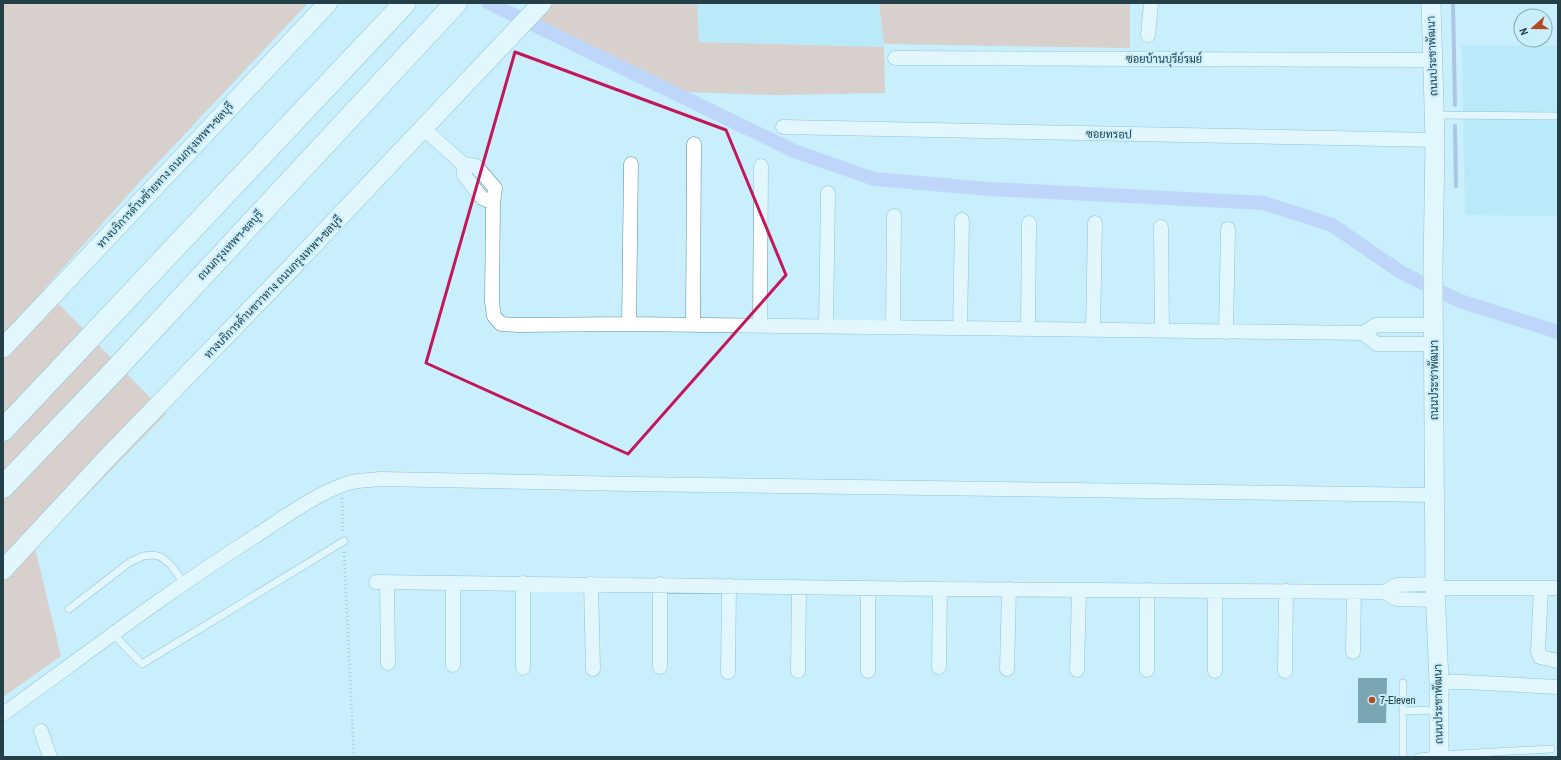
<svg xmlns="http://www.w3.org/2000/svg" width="1561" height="760" font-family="'Archivo Narrow',Sarabun,sans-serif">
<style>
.built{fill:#a9e5f8}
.green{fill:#e9aa95}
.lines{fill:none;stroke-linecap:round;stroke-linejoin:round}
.stream{stroke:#8894c5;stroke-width:4}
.canal{stroke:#b3b9fb;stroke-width:14}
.building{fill:#1c4c5a}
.lane-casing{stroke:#4f90a4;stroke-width:8}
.street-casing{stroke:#4f90a4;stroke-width:15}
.secondary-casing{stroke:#4f90a4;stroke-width:20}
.highway-casing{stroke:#4f90a4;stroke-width:23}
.path{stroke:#7ea0ab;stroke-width:2.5;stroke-dasharray:1 3;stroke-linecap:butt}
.lane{stroke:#fff;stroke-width:7}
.street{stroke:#fff;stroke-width:14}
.secondary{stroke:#fff;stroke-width:19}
.highway{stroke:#fff;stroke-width:22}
.marked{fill:none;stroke:#c2185b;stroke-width:3;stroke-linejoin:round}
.poi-dot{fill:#b24b24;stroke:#c8effb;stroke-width:1.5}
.labels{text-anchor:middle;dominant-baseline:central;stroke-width:4;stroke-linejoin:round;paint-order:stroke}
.street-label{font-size:11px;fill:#243f48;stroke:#c8effb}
.poi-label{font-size:11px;fill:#243f48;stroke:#c8effb;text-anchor:start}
</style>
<rect width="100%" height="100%" fill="#c8effb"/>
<!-- built -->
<path class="built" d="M697,3h182l5,44 -185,-5z
M1462,45l96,1v170l-93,-1z"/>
<!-- green -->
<path class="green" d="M3,3h305l-173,184 -91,102 122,125 -131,134 26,108 -58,41z
M553,3h144l2,39 185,5 1,46 -110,2 -90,-3 -147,-73z
M879,3h251v45l-246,-4z"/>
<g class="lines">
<!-- stream -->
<path class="stream" d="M1453,3l2,102
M1455,126l1,60"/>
<!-- canal -->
<path class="canal" d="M489,3l305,148 80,28 116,10 274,14 68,22 70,48 58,28 98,31"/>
</g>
<!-- building -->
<path class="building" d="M1358,678h29l-1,45h-28z"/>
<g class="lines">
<!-- lane casing -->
<g class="lane-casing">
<path id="lane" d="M1434,115l124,1
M69,609l61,-47 13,-6 11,-1 7,2 9,7 14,19
M113,634l29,30 202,-123
M1403,711l36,-1
M1403,757v-74
M1419,757l20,-2 112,-6"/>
</g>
<!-- street casing -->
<g class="street-casing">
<path id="street" d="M1148,35l3,-32
M895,58l538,2
M783,127l652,13
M423,128l40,36 13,2 19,22 -2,15 -1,99 2,14 7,8 18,1 110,-1 734,9 13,-8h58
M463,164l1,11 18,23 11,5
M1161,227l1,104
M629,324l2,-160
M693,325l1,-181
M760,325l1,-159
M826,326l2,-133
M893,327l1,-111
M960,328l2,-108
M1028,329l1,-106
M1093,330l2,-107
M1226,332l2,-103
M1363,333l14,11h57
M376,582l564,7 444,3 13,-7 38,-1
M387,583l1,80
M453,583v82
M523,583v85
M591,584l2,85
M660,584v83
M1435,588h123
M1541,588l-3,64 2,5 18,4
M1147,590v80
M1384,592l13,7 39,1
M1353,652l1,-60
M939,667l1,-78
M1007,669l2,-80
M1077,670l2,-80
M798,671l1,-84
M868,671v-83
M1215,671v-80
M1285,671l1,-80
M728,672l1,-86
M1439,682h24l95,5
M3,714c82,-59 163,-121 248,-175 31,-20 62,-44 97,-56 10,-3 23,-3 33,-4l249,5 805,11
M41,731l9,26"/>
</g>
<!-- secondary casing -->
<g class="secondary-casing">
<path id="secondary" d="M1431,3l4,137 -2,130 2,318 4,94v75
M3,348l325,-345
M3,570l103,-111 185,-191 251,-265"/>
</g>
<!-- highway casing -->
<g class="highway-casing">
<path id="highway" d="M3,430l402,-427
M3,487l112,-117 341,-367"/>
</g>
<!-- path -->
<path class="path" d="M342,498l1,35
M344,552l10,205"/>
<!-- lane -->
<use href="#lane" class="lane"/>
<!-- street -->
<use href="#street" class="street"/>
<!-- secondary -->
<use href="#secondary" class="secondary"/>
<!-- highway -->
<use href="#highway" class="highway"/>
</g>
<!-- marked area -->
<path d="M0 0H1561V760H0ZM515,52l211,78 60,145 -158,179 -202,-91z" fill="#c8effb" fill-opacity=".55" fill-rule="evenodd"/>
<path class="marked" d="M515,52l211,78 60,145 -158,179 -202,-91z"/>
<!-- markers -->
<circle class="poi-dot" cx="1372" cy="700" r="4"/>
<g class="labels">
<!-- street labels -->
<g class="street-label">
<text transform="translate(1432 56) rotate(-92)">ถนนประชาพัฒนา</text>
<text x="1164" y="59">ซอยบ้านบุรีย์รมย์</text>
<text transform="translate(1109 134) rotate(1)">ซอยทรอป</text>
<text transform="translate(165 175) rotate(-47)">ทางบริการด้านซ้ายทาง ถนนกรุงเทพฯ-ชลบุรี</text>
<text transform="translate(230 245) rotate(-47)">ถนนกรุงเทพฯ-ชลบุรี</text>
<text transform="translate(273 287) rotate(-46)">ทางบริการด้านขวาทาง ถนนกรุงเทพฯ-ชลบุรี</text>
<text transform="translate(1434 380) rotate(-90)">ถนนประชาพัฒนา</text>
<text transform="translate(1438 704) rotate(-91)">ถนนประชาพัฒนา</text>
</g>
<!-- poi labels -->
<g class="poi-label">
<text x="1380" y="700">7-Eleven</text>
</g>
</g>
<!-- border -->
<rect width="1561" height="760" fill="none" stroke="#243f48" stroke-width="8"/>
<!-- north arrow -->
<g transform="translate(1533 28) rotate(249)"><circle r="19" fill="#c8effb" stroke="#86a9b3"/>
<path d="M0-3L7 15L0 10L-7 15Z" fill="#b24b24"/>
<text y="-6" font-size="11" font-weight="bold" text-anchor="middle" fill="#243f48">N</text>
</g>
</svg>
